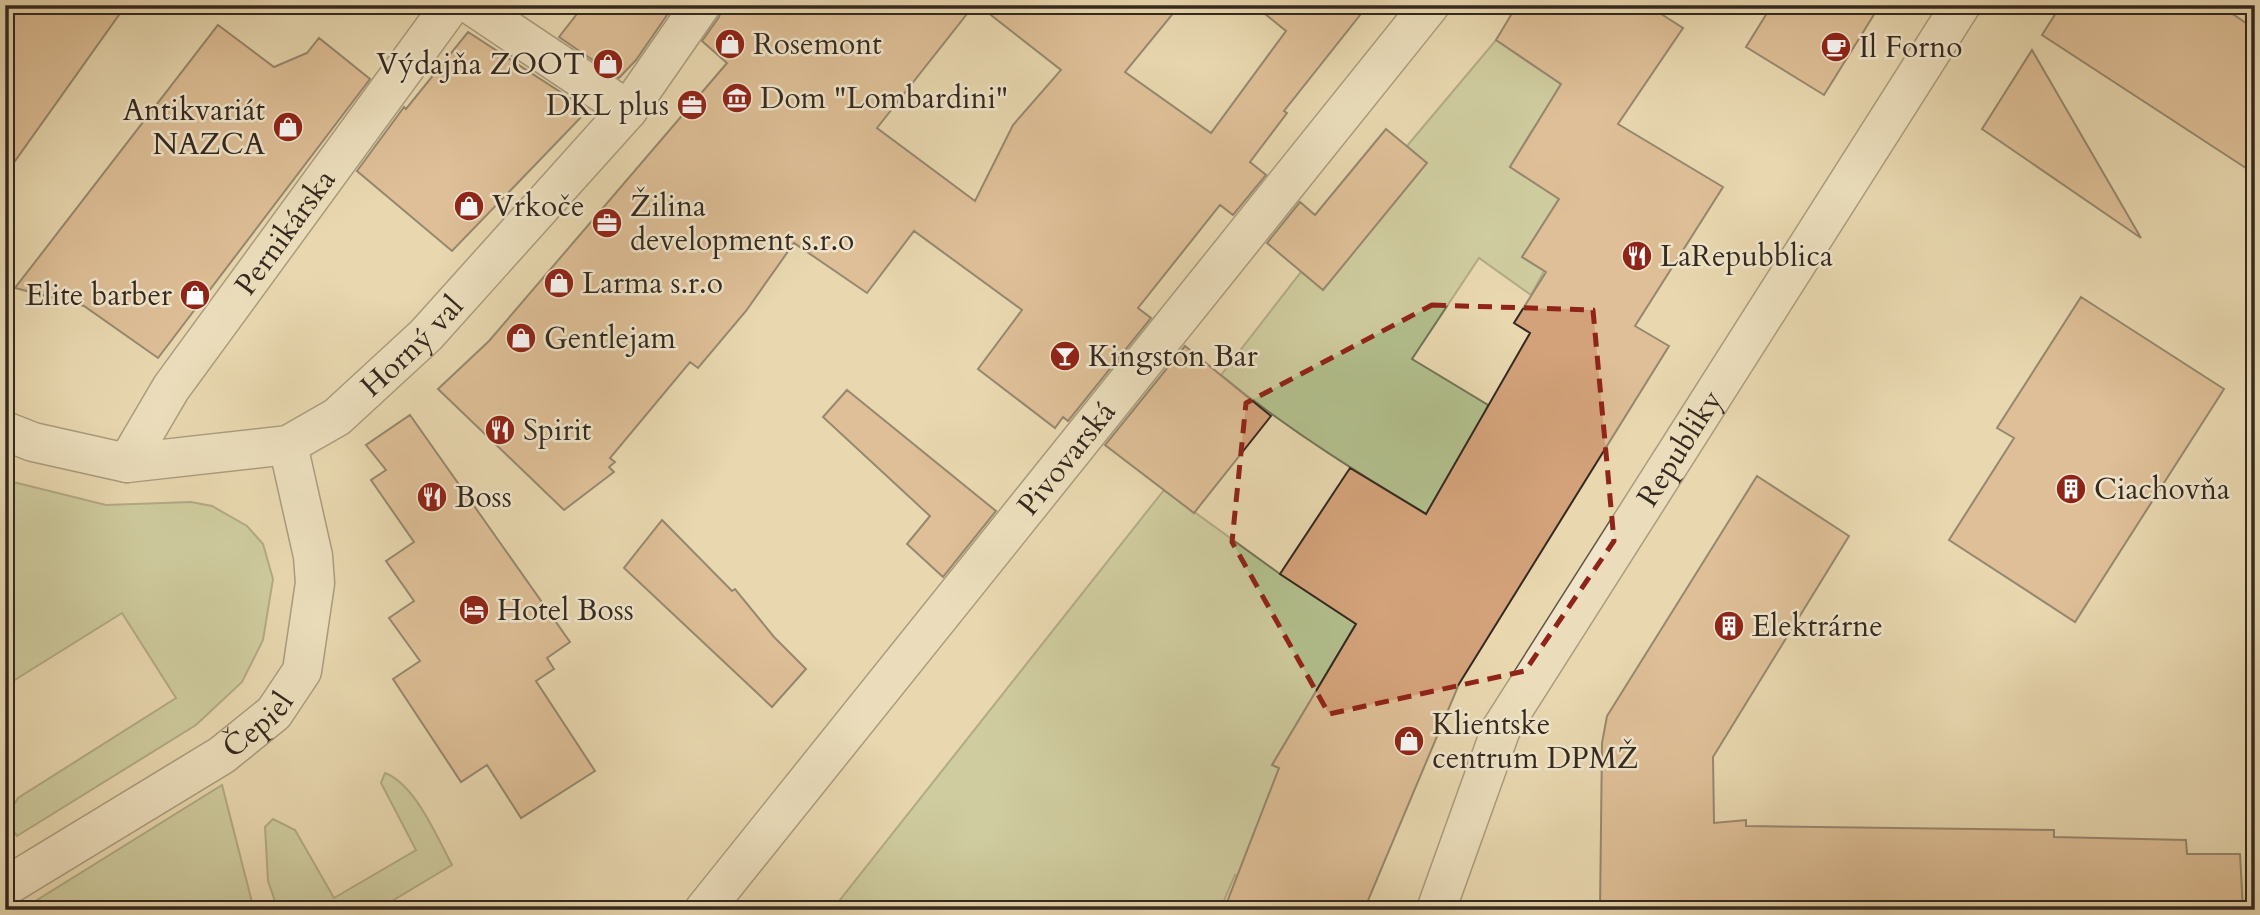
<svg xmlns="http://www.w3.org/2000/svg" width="2260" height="915" font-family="Cardo,serif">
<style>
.green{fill:#b2bf8d;stroke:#737456;stroke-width:2}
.building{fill:#d3a27a;stroke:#34291f;stroke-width:2}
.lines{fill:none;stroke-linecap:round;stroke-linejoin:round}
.minor-casing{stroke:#615443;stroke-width:41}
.minor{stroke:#f0e5cb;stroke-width:38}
.marked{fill:none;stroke:#8f2418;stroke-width:5;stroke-dasharray:14 9;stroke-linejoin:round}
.labels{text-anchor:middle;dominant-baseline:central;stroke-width:5;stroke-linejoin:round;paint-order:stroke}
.poi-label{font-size:30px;fill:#34291f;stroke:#f0e5cb;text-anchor:start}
.street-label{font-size:30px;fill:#34291f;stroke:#f0e5cb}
</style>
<rect width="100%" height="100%" fill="#e8d7af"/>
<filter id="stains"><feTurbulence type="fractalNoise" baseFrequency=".00286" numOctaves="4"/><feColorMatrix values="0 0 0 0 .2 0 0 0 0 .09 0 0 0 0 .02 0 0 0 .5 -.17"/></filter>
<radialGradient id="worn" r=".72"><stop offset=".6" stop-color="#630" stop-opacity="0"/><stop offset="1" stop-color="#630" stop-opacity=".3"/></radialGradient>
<!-- green -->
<path class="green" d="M1496,40l72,49 -37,43 -21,35 49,32 -37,58 22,14 -13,24 -52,-37 -67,101 76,46 -43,120c-78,-46 -154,-93 -224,-150l80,-103 22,17 103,-126 -19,-17z
M5,480l101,25 85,-3 21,4 35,20 16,18 10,35 -10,61 -21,42 -46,43 -179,111 -9,-14 2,-11 8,-13 158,-100 -54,-85 -117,73z
M1164,490l116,84 76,50 -84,141 7,3 -15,120 -29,-13 -15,35h-388z
M385,773c30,11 52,64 67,92l-75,45h-99l-10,-29 -3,-54 8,-8 22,11 39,68 82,-48 -35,-67z
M222,785l32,125h-233z"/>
<!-- building -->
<path class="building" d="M5,5h121l-121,170z
M584,5h90l-38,55 -17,18 -60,-41z
M723,5h251l-97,123 98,73 38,-76 48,-55 -83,-65h202l-55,67 86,61 75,-102 -32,-26h114l-84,106 3,2 -37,49 16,13 -33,40 -13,-10 -82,103 13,10 -83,103 -5,-4 -8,11 -77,-59 44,-59 -108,-79 -47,62 -73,-50 -48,68 -48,57 -8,-6 -80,96 5,4 -6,5 5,5 -50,38 -126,-121 51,-48 238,-278 -25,-22 17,-24z
M1517,5h130l36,23 -65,96 105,63 -88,139 34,20 -210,338 -95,226h-140l55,-142 -7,-3 84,-141 -76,-50 70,-106 76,46 104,-181 -16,-10 32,-51 -24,-15 37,-58 -49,-32 51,-83 -65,-44z
M1772,5h108l-56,90 -78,-48z
M2061,5h158l36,24v145l-213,-139z
M218,25l56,42 33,-14 12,-15 51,41 -212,279 -74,-52 -69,-18z
M468,32l120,78 -136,141 -95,-80 47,-64 2,2z
M2032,50l109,188 -159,-109z
M1386,129l41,34 -104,127 -56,-47 33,-41 15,13z
M2081,297l143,92 -149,233 -126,-82 65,-102 -17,-10z
M1185,346l86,70 -77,97 -89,-68z
M847,390l149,121 -53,66 -36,-33 23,-28 -107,-99z
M410,415l160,227 -23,16 7,11 -18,12 59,90 -74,47 -34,-53 -26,17 -68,-103 27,-18 -31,-43 25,-17 -28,-40 28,-19 -43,-62 15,-10 -20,-25z
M1757,476l92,60 -136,221 1,66 32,-3v6l308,4v7l132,3 1,14h53l3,56h-643l2,-167 5,-27z
M662,520l70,71 3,-2 39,48 32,32 -34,38 -148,-139z"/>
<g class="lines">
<!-- minor casing -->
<g class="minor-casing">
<g id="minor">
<path d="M471,5l157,105"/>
<path id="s1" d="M5,431l28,11 94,21 161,-18 49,-28 89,-82 202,-225 73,-105"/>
<path id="s2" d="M127,463l44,-75 280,-383"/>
<path id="s3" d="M5,887l217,-132 52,-42 28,-42 13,-88 -2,-27 -25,-111"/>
<path id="s4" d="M704,910l726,-905"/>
<path id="s5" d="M1436,910l65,-181 460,-724"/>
</g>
</g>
<!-- minor -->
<use href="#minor" class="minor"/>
</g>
<!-- marked area -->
<path d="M0 0H2260V915H0ZM1432,305l161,5 21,231 -89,130 -196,43 -97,-172 14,-139z" fill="#e8d7af" fill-opacity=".55" fill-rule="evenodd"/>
<path class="marked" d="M1432,305l161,5 21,231 -89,130 -196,43 -97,-172 14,-139z"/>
<!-- icons -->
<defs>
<g id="shop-disc" transform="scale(1.575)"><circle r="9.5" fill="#8f2418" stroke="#f0e5cb"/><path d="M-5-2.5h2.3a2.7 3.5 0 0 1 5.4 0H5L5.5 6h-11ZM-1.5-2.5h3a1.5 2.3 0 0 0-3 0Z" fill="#fff"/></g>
<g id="cafe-disc" transform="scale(1.575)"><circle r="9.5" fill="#8f2418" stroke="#f0e5cb"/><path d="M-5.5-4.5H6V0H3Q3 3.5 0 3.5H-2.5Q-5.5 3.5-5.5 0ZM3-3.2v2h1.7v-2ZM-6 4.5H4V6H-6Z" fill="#fff"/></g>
<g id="museum-disc" transform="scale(1.575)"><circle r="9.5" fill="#8f2418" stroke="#f0e5cb"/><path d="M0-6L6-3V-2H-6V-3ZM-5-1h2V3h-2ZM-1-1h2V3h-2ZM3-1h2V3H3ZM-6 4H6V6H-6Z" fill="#fff"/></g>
<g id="office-disc" transform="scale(1.575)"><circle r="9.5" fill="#8f2418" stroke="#f0e5cb"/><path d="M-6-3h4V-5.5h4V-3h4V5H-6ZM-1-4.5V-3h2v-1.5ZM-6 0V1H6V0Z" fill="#fff"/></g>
<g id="restaurant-disc" transform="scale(1.575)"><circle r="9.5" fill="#8f2418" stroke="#f0e5cb"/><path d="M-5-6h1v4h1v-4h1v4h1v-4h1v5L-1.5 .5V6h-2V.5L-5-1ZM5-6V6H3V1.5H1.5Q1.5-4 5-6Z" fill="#fff"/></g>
<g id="bar-disc" transform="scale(1.575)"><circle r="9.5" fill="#8f2418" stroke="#f0e5cb"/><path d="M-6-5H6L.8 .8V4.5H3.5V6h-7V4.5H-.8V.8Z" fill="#fff"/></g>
<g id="building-disc" transform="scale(1.575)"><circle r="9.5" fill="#8f2418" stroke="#f0e5cb"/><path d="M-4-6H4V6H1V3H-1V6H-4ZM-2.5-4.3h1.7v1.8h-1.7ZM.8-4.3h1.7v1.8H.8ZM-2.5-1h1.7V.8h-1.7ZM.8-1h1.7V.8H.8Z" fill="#fff"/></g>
<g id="hotel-disc" transform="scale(1.575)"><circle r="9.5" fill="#8f2418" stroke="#f0e5cb"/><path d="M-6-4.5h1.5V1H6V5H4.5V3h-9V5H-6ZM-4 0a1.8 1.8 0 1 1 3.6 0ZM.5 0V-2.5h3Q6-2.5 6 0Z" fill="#fff"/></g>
</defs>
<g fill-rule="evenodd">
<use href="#shop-disc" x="730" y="44"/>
<use href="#cafe-disc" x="1836" y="47"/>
<use href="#shop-disc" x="608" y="64"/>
<use href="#museum-disc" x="737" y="98"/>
<use href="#office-disc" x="692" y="105"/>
<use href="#shop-disc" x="288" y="127"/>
<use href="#shop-disc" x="469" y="206"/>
<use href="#office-disc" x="607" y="223"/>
<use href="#restaurant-disc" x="1637" y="256"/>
<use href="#shop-disc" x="559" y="283"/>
<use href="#shop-disc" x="195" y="295"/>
<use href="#shop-disc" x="521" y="338"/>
<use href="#bar-disc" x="1065" y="356"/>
<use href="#restaurant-disc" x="500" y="430"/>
<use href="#building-disc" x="2071" y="489"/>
<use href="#restaurant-disc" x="432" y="497"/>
<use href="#hotel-disc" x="474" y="610"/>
<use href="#building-disc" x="1729" y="626"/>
<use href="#shop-disc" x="1409" y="741"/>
</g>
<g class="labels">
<!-- poi labels -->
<g class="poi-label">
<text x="753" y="44">Rosemont</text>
<text x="1859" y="47">Il Forno</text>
<text x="585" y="64" text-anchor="end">Výdajňa ZOOT</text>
<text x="760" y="98">Dom "Lombardini"</text>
<text x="669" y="105" text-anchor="end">DKL plus</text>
<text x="265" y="110" text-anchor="end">Antikvariát<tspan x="265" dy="34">NAZCA</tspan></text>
<text x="492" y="206">Vrkoče</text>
<text x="630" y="206">Žilina<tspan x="630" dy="34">development s.r.o</tspan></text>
<text x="1660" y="256">LaRepubblica</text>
<text x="582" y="283">Larma s.r.o</text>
<text x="172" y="295" text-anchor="end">Elite barber</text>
<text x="544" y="338">Gentlejam</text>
<text x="1088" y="356">Kingston Bar</text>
<text x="523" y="430">Spirit</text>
<text x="2094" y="489">Ciachovňa</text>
<text x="455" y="497">Boss</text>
<text x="497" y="610">Hotel Boss</text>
<text x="1752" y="626">Elektrárne</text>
<text x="1432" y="724">Klientske<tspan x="1432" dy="34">centrum DPMŽ</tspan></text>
</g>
<!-- street labels -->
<g class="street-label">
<text stroke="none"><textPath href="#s2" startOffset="280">Pernikárska</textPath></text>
<text stroke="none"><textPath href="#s1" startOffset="448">Horný val</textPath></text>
<text stroke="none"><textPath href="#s5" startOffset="525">Republiky</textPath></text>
<text stroke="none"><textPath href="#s4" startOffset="579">Pivovarská</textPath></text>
<text stroke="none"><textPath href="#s3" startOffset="301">Čepiel</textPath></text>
</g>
</g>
<!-- margin -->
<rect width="2260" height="915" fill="none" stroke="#e8d7af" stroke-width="28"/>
<rect x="7" y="7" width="2246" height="901" fill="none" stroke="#34291f" stroke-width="3.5"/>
<rect x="14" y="14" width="2232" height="887" fill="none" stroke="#34291f" stroke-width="2"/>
<rect width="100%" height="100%" filter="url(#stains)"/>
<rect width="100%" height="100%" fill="url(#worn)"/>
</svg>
